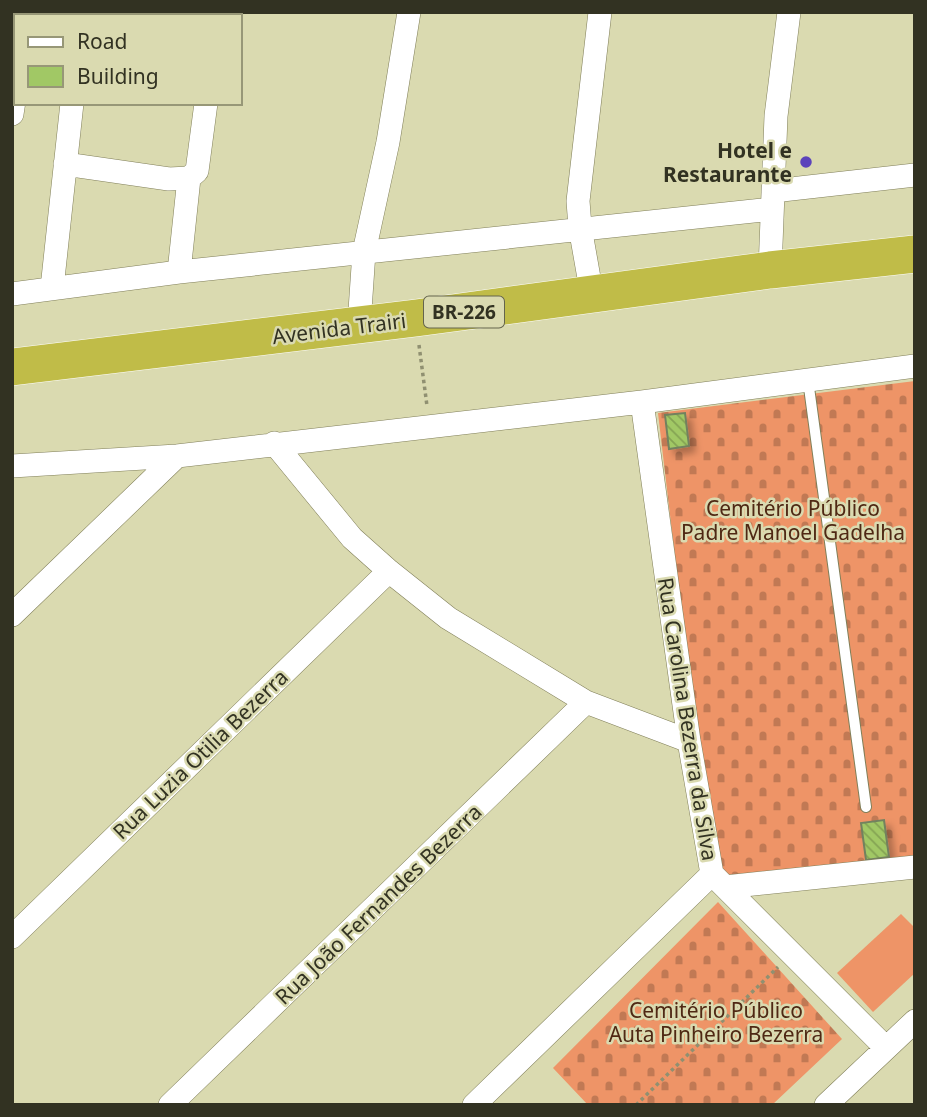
<svg xmlns="http://www.w3.org/2000/svg" width="927" height="1117" font-family="'Noto Sans',sans-serif">
<style>
.green{fill:#ee9467}
.cemetery{fill:url(#cemetery-stones)}
.building{fill:url(#building-back-hatch);stroke:#72815e;stroke-width:2;filter:url(#shadow)}
.lines{fill:none;stroke-linecap:round;stroke-linejoin:round}
.service-casing{stroke:#807f59;stroke-width:12}
.minor-casing{stroke:#807f59;stroke-width:24}
.trunk-casing{stroke:#fff;stroke-width:38}
.path{stroke:#909071;stroke-width:3.5;stroke-dasharray:3.5 3.5;stroke-linecap:butt}
.service{stroke:#fff;stroke-width:10}
.minor{stroke:#fff;stroke-width:23}
.trunk{stroke:#c0bc48;stroke-width:37}
.poi-dot{fill:#5c43bb;stroke:#dadab0;stroke-width:2.5}
.labels{text-anchor:middle;dominant-baseline:central;stroke-width:5;stroke-linejoin:round;paint-order:stroke}
.shield{fill:#dadab0;stroke:#64644d;stroke-width:2}
.shield-label{font-size:19px;font-weight:bold;fill:#323222}
.poi-label{font-size:21px;font-weight:bold;fill:#323222;stroke:#dadab0;text-anchor:end}
.street-label{font-size:21px;fill:#323222;stroke:#dadab0}
.park-label{font-size:21px;fill:#4f2814;stroke:#dadab0}
</style>
<defs>
<pattern id="cemetery-stones" width="16" height="16" patternUnits="userSpaceOnUse" patternTransform="scale(1.75)"><rect width="16" height="16" fill="#ee9467"/><path d="M2 7V4a2 2 0 0 1 4 0v3zM10 15v-3a2 2 0 0 1 4 0v3z" fill="#c17954"/></pattern>
<pattern id="building-back-hatch" width="6" height="6" patternUnits="userSpaceOnUse" patternTransform="scale(1.75)"><rect width="6" height="6" fill="#a1c865"/><path d="M-1 5l2 2M0 0l6 6M5-1l2 2" fill="none" stroke="#84a353"/></pattern>
<filter id="shadow"><feDropShadow dx="6" dy="6" stdDeviation="3.5" flood-color="#0004"/></filter>
</defs>
<rect width="100%" height="100%" fill="#dadab0"/>
<!-- green -->
<path class="green" d="M901,914l14,14v45l-42,39 -36,-39z"/>
<!-- cemetery -->
<path class="cemetery" d="M915,381v477l-202,22 -55,-467z
M718,902l124,137 -70,66h-184l-35,-37z"/>
<!-- building -->
<path class="building" d="M685,413l4,33 -20,3 -4,-34z
M884,820l5,37 -23,3 -5,-37z"/>
<g class="lines">
<!-- service casing -->
<g class="service-casing">
<path id="service" d="M808,380l58,427"/>
</g>
<!-- minor casing -->
<g class="minor-casing">
<path id="minor" d="M25,16l1,-4
M82,16v-4
M215,16l1,-4
M12,114l4,-26
M65,164l104,15 20,-1 8,-7 9,-68
M773,191l142,-16
M770,270l6,-154 13,-104
M179,272l10,-94
M52,288l20,-185
M12,294l167,-22 593,-63
M592,295l-12,-68 -2,-26 22,-189
M359,325l5,-73 24,-110 21,-130
M274,443l78,95 37,33 59,47 138,84 103,39
M12,466l165,-10 465,-54 273,-36
M12,615l165,-159
M712,874l174,174
M725,887l190,-20
M12,937l377,-366
M170,1105l416,-403
M474,1105l238,-231 -23,-133 -47,-339
M826,1105l89,-84"/>
</g>
<!-- trunk casing -->
<g class="trunk-casing">
<path id="trunk" d="M12,367l404,-49 354,-48 145,-16"/>
</g>
<!-- path -->
<path class="path" d="M419,345l8,61
M636,1105l142,-138"/>
<!-- service -->
<use href="#service" class="service"/>
<!-- minor -->
<use href="#minor" class="minor"/>
<!-- trunk -->
<use href="#trunk" class="trunk"/>
</g>
<!-- markers -->
<circle class="poi-dot" cx="806" cy="162" r="7"/>
<g class="labels">
<!-- shield labels -->
<rect class="shield" x="424" y="296.5" width="80" height="31" rx="5"/>
<g class="shield-label">
<text x="464" y="312">BR-226</text>
</g>
<!-- poi labels -->
<g class="poi-label">
<text x="792" y="150">Hotel e<tspan x="792" dy="24">Restaurante</tspan></text>
</g>
<!-- street labels -->
<g class="street-label">
<text transform="translate(339 328) rotate(-7)">Avenida Trairi</text>
<text transform="translate(688 719) rotate(81)">Rua Carolina Bezerra da Silva</text>
<text transform="translate(200 754) rotate(-44)">Rua Luzia Otilia Bezerra</text>
<text transform="translate(378 904) rotate(-44)">Rua João Fernandes Bezerra</text>
</g>
<!-- park labels -->
<g class="park-label">
<text x="793" y="508">Cemitério Público<tspan x="793" dy="24">Padre Manoel Gadelha</tspan></text>
<text x="716" y="1010">Cemitério Público<tspan x="716" dy="24">Auta Pinheiro Bezerra</tspan></text>
</g>
</g>
<!-- border -->
<rect width="927" height="1117" fill="none" stroke="#323222" stroke-width="28"/>
<!-- legend -->
<rect x="14" y="14" width="228" height="91" fill="#dadab0" stroke="#979777" stroke-width="2"/>
<rect x="28" y="37" width="35" height="10" fill="#ffffff" stroke="#979777" stroke-width="2"/>
<text x="77" y="49" font-size="21" fill="#323222">Road</text>
<rect x="28" y="66" width="35" height="21" fill="#a1c865" stroke="#979777" stroke-width="2"/>
<text x="77" y="84" font-size="21" fill="#323222">Building</text>
</svg>
